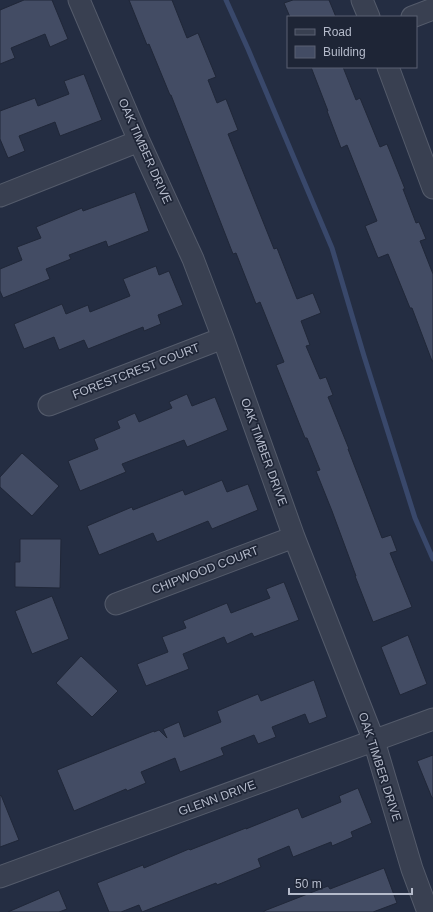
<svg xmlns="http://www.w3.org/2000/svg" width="433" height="912" font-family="Arial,sans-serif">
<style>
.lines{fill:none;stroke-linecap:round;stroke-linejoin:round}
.stream{stroke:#39486b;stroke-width:5}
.building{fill:#434c64;stroke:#202738}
.minor-casing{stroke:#545b6b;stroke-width:23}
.minor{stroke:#394051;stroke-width:21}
.labels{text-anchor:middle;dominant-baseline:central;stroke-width:3.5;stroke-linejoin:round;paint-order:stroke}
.street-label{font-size:12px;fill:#b5bbcb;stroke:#1e2536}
</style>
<rect width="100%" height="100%" fill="#242d42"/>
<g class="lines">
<!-- stream -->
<path class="stream" d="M226,0l22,49 84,199 32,108 51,162 18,41"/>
</g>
<!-- building -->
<path class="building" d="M24,0h28l16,39 -18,8 -5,-13 -34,14 4,10 -15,6v-54z
M129,0h43l15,38 11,-5 18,44 -8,3 9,23 9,-4 12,31 -10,4 46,115 3,-1 20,51 16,-6 8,20 -20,8 9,24 -4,1 14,33 6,-2 7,18 -5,2 21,52h-1l18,47 16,42 9,-3 6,16 -7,2 22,54 -39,15 -18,-46h1l-24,-65 -16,-40 4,-1 -13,-32h-2l-29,-73 8,-3 -24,-60 -4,2 -20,-51 -3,1 -62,-159h-1l-21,-51 -2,1z
M293,0h36l7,17h-46l-6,-14z
M311,67h32l13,33 4,-2 20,49 7,-3 18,45h-2l13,34 3,-1 7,17 -6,2 13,33v87h-1l-20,-53h-2l-22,-54 -10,4 -13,-32 12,-5 -30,-76 -6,3 -14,-37h1z
M84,74l18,46 -42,16 -5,-14 -36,14 6,15 -17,7 -8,-19v-28l35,-13 3,8 31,-12 -5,-13z
M135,192l14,39 -41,16 -2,-6 -37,14 2,4 -25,10 4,10 -47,19 -3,-7v-22l22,-9 -5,-13 24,-9 -5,-11 46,-19 1,3z
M156,266l3,9 10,-4 14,34 -25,10 3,9 -17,7 -1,-4 -55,22 -4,-9 -25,10 -5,-13 -30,12 -10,-25 48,-20 4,10 22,-9 2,7 40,-16 -7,-17z
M187,394l5,12 23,-9 13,33 -41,17 -3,-7 -62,24 4,8 -46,19 -12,-30 30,-12 -4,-10 26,-11 -3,-7 18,-8 4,9 33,-14 -3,-6z
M22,453l37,33 -27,30 -32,-29v-10z
M222,480l5,12 21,-8 10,26 -46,19 -4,-8 -51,21 -4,-9 -54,22 -12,-29 45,-19 1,3 50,-20 2,5z
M20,539h41l-1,49 -45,-1v-25h5z
M284,582l15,38 -45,17 -2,-4 -25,11 -3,-7 -41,17 6,15 -43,17 -9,-22 31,-12 -6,-15 24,-9 -3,-7 44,-18 4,10 39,-15 -4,-9z
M52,596l17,43 -37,15 -17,-43z
M408,635l19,49 -27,11 -19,-48z
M81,656l37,35 -26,26 -36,-34z
M314,680l13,37 -18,7 -4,-10 -33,13 4,10 -18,7 -4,-9 -33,13 3,7 -44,17 -5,-14 -34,14 5,11 -19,8 -1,-2 -52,22 -17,-41 97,-39v1l5,-2 8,8 -4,-9 16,-7 5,15 37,-15 -4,-11 41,-17 3,7z
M433,755v43h-1l-15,-37z
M358,788l14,35 -21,9 2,5 -21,9 -1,-4 -38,15 -4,-11 -31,13 3,8 -44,18 -1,-2 -74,29 -3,-7 -18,7h-12l-12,-29 46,-18 1,3 45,-19 1,1 56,-22v1l52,-21 4,10 39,-16 -2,-6z
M1,795l18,45 -19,7v-51z
M384,868l13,35 -24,9h-109v-1l64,-25 2,3z
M59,890l8,19 -8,3h-51z"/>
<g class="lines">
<!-- minor casing -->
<g class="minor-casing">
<path id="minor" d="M79,0l60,141 54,118 30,79 71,199 80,204 38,128 16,43
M362,0l7,17
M412,17l21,-8
M388,67l45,121
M0,196l139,-55
M49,405l174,-67
M116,604l178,-67
M0,877l433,-158"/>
</g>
<!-- minor -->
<use href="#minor" class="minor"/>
</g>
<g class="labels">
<!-- street labels -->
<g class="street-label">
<text transform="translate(145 151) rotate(66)">OAK TIMBER DRIVE</text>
<text transform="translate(136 371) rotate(-21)">FORESTCREST COURT</text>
<text transform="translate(264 452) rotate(70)">OAK TIMBER DRIVE</text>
<text transform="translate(205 570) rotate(-21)">CHIPWOOD COURT</text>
<text transform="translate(380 767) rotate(72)">OAK TIMBER DRIVE</text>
<text transform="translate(217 798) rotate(-20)">GLENN DRIVE</text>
</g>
</g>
<!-- legend -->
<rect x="287" y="16" width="130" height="52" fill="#1e2536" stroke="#5a6172"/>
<rect x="295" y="29" width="20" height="6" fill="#394051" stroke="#5a6172"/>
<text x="323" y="36" font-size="12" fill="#b5bbcb">Road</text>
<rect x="295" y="46" width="20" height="12" fill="#434c64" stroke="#5a6172"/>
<text x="323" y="56" font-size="12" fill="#b5bbcb">Building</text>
<!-- scale -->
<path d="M289 888v6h123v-6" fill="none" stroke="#b5bbcb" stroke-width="2"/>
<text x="295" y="888" font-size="12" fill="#b5bbcb" stroke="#1e2536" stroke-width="3" paint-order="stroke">50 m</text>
</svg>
